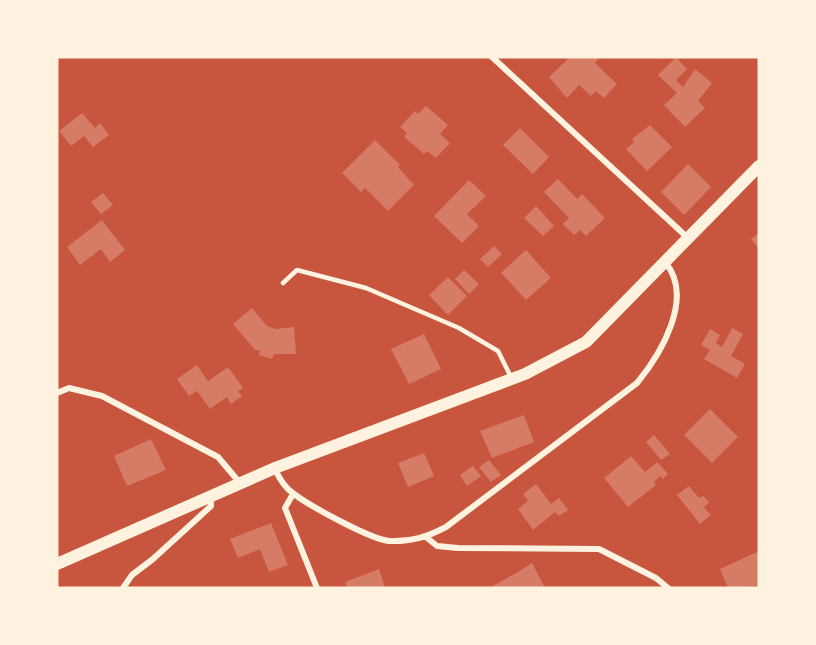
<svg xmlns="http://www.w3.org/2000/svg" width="816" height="645" font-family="Commissioner,sans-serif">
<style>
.building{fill:#d67c66}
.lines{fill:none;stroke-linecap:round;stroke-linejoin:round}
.service{stroke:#fff3e0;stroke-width:4.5}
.minor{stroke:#fff3e0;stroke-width:6}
.secondary{stroke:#fff3e0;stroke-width:12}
</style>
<rect width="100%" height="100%" fill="#c8553d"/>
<!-- building -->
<path class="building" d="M570,57h25l3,2 -3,4 22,21 -13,14 -8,-7 -5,5 -12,-11 -12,13 -18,-21z
M676,57l11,12 -11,11 7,7 12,-18 17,14 -14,18 7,7 -20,19 -21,-22 13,-12 -19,-18z
M426,106l22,19 -8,9 10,9 -14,15 -9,-7 -3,3 -20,-17 3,-4 -7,-6 15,-16 3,3z
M82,113l13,15 5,-5 9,12 -16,12 -9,-11 -13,10 -12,-15z
M650,125l22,22 -25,24 -21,-22 8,-7 -2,-3z
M520,128l29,29 -16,17 -30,-29z
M375,140l25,25 -2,2 16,18 -26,26 -23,-23 -4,4 -19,-19z
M688,164l23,23 -27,28 -23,-23z
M558,179l19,20 5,-5 23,24 -19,18 -6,-6 -6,5 -11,-11 6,-6 -25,-26z
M469,180l17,16 -19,18 12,12 -17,17 -28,-27z
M103,193l10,12 -12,9 -10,-12z
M536,206l18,20 -11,10 -19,-18z
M102,220l23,30 -15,12 -9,-13 -21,16 -13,-18z
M759,233v16l-8,-10z
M494,246l8,8 -14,13 -8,-8z
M526,250l25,28 -25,22 -25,-27z
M464,270l15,14 -10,10 -14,-15z
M448,277l19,19 -19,19 -19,-20z
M252,308l15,18 9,3 18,-2 2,27h-22l-2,5 -13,-4 1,-4 -5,-1 -22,-26z
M732,328l11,6 -12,22 14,8 -8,14 -33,-19 6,-9 -9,-5 9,-16 10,6 -4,8 6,4z
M424,334l17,35 -32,15 -18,-35z
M197,365l11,16 20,-14 15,21 -5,3 4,5 -11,8 -4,-7 -17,12 -13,-18 -8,5 -12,-17z
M710,409l28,28 -26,26 -28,-28z
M524,415l10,27 -42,16 -12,-27z
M654,435l16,19 -9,6 -15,-18z
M151,439l15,31 -39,16 -13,-30z
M424,453l10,23 -26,11 -10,-24z
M631,456l14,16 12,-10 11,12 -5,5 -3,-3 -6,6 2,3 -28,22 -24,-29z
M489,460l12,15 -10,7 -12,-15z
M473,466l8,10 -14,10 -7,-11z
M536,484l15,20 8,-6 9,12 -9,6 -4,-4 -22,18 -15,-21 10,-8 -5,-7z
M689,486l10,12 4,-2 6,6 -5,5 7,8 -11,9 -23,-29z
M271,523l17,42 -19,7 -9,-23 -22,9 -8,-19z
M759,551v35l-31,2 -8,-19z
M532,563l13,25h-56l29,-16z
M379,569l6,19h-38l-2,-6z"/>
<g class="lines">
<!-- service -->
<path class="service" d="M283,283l14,-13 69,18 93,40 39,23 13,26"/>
<!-- minor -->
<path class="minor" d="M492,57l196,181
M57,393l12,-5 33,8 116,61 22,26
M275,469c4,9 10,19 19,25 16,12 76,45 95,47 22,1 38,-4 57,-14l191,-144c24,-29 58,-86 28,-121
M293,494l-8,14 32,80
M426,537l11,9 21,2 141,1 57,29 12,10
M123,588l9,-13 21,-16 58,-53v-10"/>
<!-- secondary -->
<path class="secondary" d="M57,564l218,-96 250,-94 61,-32 173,-176"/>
</g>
<!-- border -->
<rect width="816" height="645" fill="none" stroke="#fff3e0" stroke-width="117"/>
</svg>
